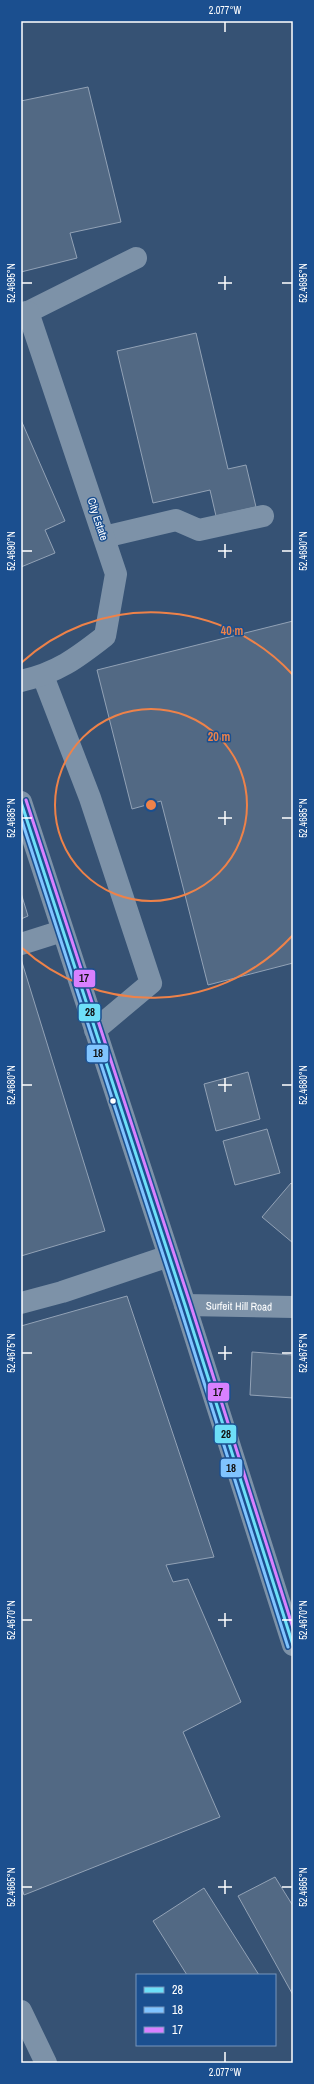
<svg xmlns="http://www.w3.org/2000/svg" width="314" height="2084" font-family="'Archivo Narrow',sans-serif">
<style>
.building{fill:#526984;stroke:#92a2b6}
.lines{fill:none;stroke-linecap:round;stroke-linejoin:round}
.minor{stroke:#7d92a8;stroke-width:22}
.bus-1-casing{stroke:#1b4f8f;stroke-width:6}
.bus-2-casing{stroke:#1b4f8f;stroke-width:6}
.bus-3-casing{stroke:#1b4f8f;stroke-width:6}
.bus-1{stroke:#6ddff8;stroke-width:3}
.bus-2{stroke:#80c4ff;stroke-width:3}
.bus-3{stroke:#d880ff;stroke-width:3}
.ticks{fill:none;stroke:#fff;stroke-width:1.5}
.ring{fill:none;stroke:#ee8249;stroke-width:2}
.bus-dot{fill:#fff;stroke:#1b4f8f;stroke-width:1.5}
.labels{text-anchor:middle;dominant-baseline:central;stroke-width:3;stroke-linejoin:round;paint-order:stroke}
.street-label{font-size:11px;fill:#fff;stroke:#1b4f8f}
.centre{fill:#ee8249;stroke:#1b4f8f;stroke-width:2}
.ring-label{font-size:12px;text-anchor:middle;font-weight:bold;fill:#ee8249;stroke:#1b4f8f;stroke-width:3;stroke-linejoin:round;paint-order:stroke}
.line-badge{stroke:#1b4f8f;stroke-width:1.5}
.pale-badge-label{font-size:11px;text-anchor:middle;font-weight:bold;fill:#111}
.neatline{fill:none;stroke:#fff;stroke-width:1.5}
.ticks-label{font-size:10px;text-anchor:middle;fill:#fff}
</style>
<rect width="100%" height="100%" fill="#365274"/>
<!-- building -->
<path class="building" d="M88,87l33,135 -51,11 7,25 -56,14v-171z
M196,333l32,136 18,-4 10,42 -40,9 -6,-26 -57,13 -36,-152z
M21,420l44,101 -20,9 10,23 -34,14z
M293,621v342l-85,22 -47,-184 -29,8 -35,-139z
M21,893l7,23 -7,3z
M21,959l84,272 -84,25z
M248,1072l12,47 -44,12 -12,-47z
M267,1129l13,44 -45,12 -12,-44z
M291,1183l2,2v58l-31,-26z
M127,1296l87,261 -48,8 7,17 15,-3 53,123 -58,30 37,85 -196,78 -3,-9v-560z
M252,1352l41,3v43l-43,-3z
M275,1877l18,29v89l-55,-99z
M204,1888l55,87h-72l-34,-54z"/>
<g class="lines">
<!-- minor -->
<g class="minor">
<path d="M21,313l7,-1 108,-54"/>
<path d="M104,537l72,-17 23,10 64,-14"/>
<path d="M43,676l47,122 61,185 -56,47"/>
<path d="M21,681c36,-8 56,-23 84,-45l11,-62 -88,-262"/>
<path d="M21,802l164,503 108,340"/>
<path d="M21,944l41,-13"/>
<path d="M21,1303l41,-11 107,-36"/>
<path id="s1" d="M185,1305l108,2"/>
<path d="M21,2011l25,52"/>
</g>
<!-- bus-1 casing -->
<g class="bus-1-casing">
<path id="bus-1" d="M21,802l164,503 108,340"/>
</g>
<!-- bus-2 casing -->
<g class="bus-2-casing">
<path id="bus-2" d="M21,818l159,489 108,340"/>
</g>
<!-- bus-3 casing -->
<g class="bus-3-casing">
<path id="bus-3" d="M26,800l164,503 103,325"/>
</g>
<!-- bus-1 -->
<use href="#bus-1" class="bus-1"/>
<!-- bus-2 -->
<use href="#bus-2" class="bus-2"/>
<!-- bus-3 -->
<use href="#bus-3" class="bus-3"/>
</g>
<!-- ticks -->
<path class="ticks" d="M225,22v10M225,276v14M22,283h10M218,283h14M282,283h10M225,544v14M22,551h10M218,551h14M282,551h10M225,811v14M22,818h10M218,818h14M282,818h10M225,1078v14M22,1085h10M218,1085h14M282,1085h10M225,1346v14M22,1353h10M218,1353h14M282,1353h10M225,1613v14M22,1620h10M218,1620h14M282,1620h10M225,1880v14M22,1887h10M218,1887h14M282,1887h10M225,2052v10"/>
<!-- distance rings -->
<g class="ring">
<circle cx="151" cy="805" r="96"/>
<path d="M293 935A192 192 0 0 1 21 947M21 663A192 192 0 0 1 293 675"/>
</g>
<!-- markers -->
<circle class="bus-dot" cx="113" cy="1101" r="3.5"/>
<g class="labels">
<!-- street labels -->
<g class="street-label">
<text transform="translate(98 519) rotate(72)">City Estate</text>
<text stroke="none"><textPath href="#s1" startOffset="54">Surfeit Hill Road</textPath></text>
</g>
</g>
<circle cx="151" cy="805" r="6" class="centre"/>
<g class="ring-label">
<text x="232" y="635">40 m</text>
<text x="219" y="741">20 m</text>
</g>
<g class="line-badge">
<rect x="73" y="969" width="23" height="19" rx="4" fill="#d880ff"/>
<rect x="78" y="1003" width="23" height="19" rx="4" fill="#6ddff8"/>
<rect x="86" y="1044" width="23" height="19" rx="4" fill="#80c4ff"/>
<rect x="207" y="1382" width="23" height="20" rx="4" fill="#d880ff"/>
<rect x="214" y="1424" width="23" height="20" rx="4" fill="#6ddff8"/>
<rect x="220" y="1458" width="23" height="20" rx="4" fill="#80c4ff"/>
</g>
<g class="pale-badge-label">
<text x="84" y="982">17</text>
<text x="90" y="1016">28</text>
<text x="98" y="1057">18</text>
<text x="218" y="1396">17</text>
<text x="226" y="1438">28</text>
<text x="231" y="1472">18</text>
</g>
<!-- border -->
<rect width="314" height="2084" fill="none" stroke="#1b4f8f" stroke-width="44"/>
<!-- legend -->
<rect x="136" y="1974" width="140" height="72" fill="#1b4f8f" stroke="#7695bc"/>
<rect x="144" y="1987" width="20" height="6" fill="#6ddff8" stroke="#7695bc"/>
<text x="172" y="1994" font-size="12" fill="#ffffff">28</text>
<rect x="144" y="2007" width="20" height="6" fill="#80c4ff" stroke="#7695bc"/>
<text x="172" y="2014" font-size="12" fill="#ffffff">18</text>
<rect x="144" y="2027" width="20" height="6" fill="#d880ff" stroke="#7695bc"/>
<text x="172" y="2034" font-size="12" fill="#ffffff">17</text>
<rect x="22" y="22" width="270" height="2040" class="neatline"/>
<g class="ticks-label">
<text x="225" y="14">2.077°W</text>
<text transform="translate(11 283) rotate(-90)" y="4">52.4695°N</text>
<text transform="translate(303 283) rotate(-90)" y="4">52.4695°N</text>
<text transform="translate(11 551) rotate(-90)" y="4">52.4690°N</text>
<text transform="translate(303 551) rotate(-90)" y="4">52.4690°N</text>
<text transform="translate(11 818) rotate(-90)" y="4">52.4685°N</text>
<text transform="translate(303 818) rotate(-90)" y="4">52.4685°N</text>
<text transform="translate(11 1085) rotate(-90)" y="4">52.4680°N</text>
<text transform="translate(303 1085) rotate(-90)" y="4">52.4680°N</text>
<text transform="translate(11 1353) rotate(-90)" y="4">52.4675°N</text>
<text transform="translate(303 1353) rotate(-90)" y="4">52.4675°N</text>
<text transform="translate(11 1620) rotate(-90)" y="4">52.4670°N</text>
<text transform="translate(303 1620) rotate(-90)" y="4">52.4670°N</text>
<text transform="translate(11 1887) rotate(-90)" y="4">52.4665°N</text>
<text transform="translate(303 1887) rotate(-90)" y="4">52.4665°N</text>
<text x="225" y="2076">2.077°W</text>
</g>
</svg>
